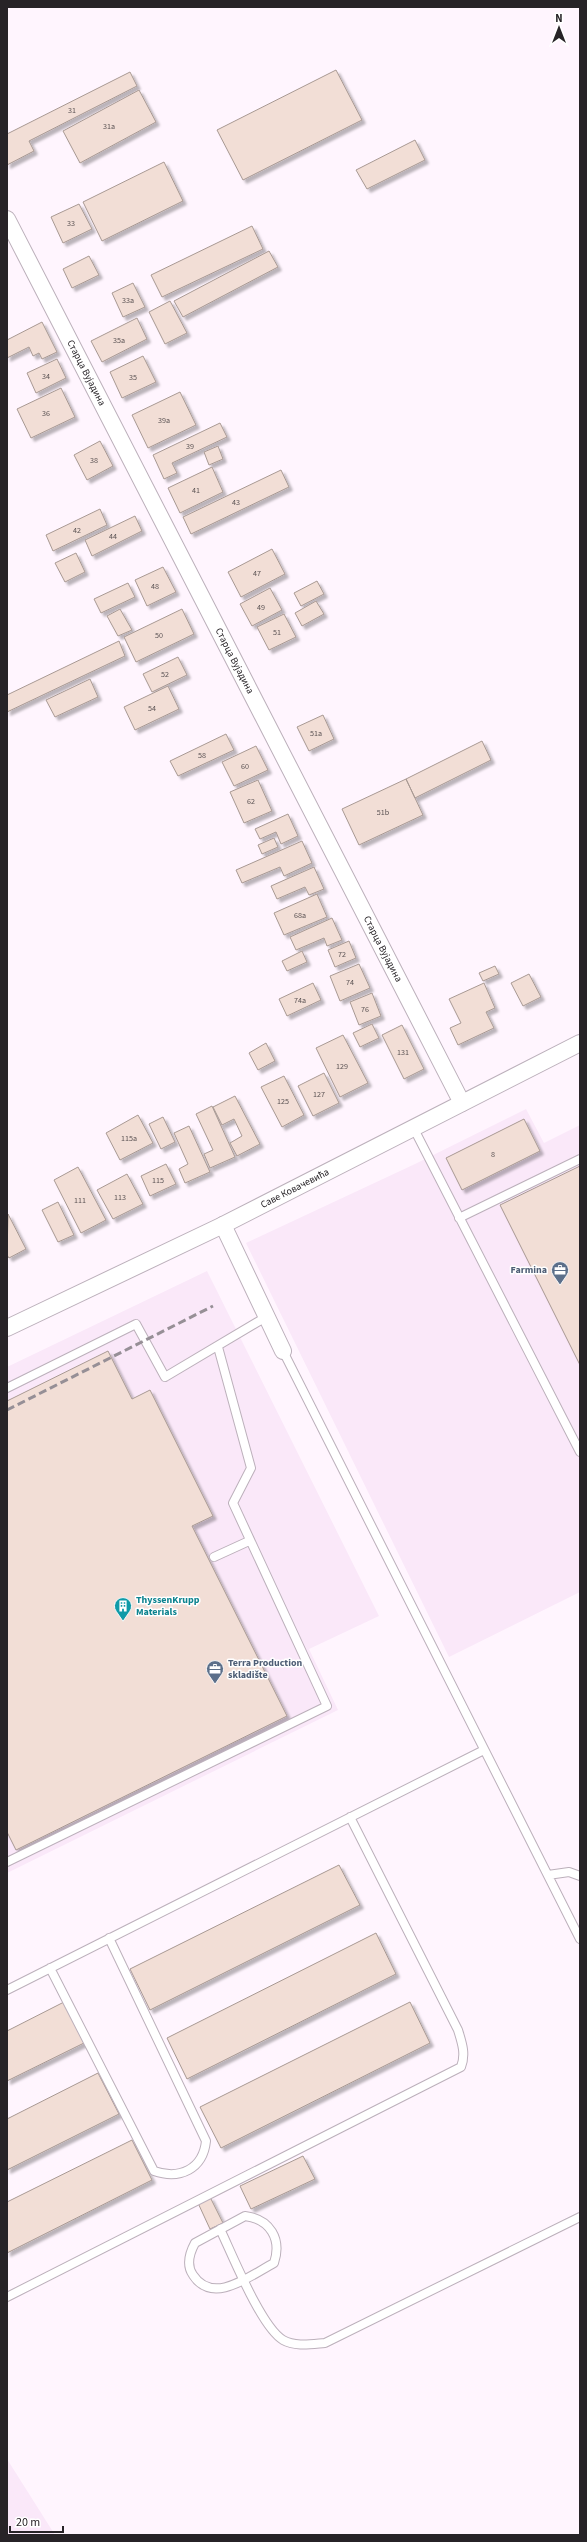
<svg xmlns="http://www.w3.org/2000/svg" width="587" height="2542" font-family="'Source Sans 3',sans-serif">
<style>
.built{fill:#fae8f9}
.building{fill:#f2ded6;stroke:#a89993;filter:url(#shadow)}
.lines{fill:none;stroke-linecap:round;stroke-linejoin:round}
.lane-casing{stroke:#bcb0bb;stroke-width:10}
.street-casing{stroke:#bcb0bb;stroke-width:18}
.lane{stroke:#fff;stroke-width:8}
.street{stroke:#fff;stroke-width:16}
.rail{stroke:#968f96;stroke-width:3;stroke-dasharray:8 4;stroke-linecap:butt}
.labels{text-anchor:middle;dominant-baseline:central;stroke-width:3;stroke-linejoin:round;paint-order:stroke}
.number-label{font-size:8px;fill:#5a5253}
.street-label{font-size:10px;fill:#272327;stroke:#fff}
.service-label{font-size:10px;font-weight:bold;fill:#4e5e75;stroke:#fff;text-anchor:end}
.culture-label{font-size:10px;font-weight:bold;fill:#0d838f;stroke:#fff;text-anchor:start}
</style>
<defs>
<filter id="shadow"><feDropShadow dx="3.5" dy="3.5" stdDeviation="1" flood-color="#0004"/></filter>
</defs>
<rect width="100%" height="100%" fill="#fff5fe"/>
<!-- built -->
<path class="built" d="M526,1109l18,34 36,-18v467l-131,65 -203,-414 169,-79z
M207,1271l172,345 -70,33 29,61 -331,163v-506z
M7,2459l48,76h-48z"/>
<!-- building -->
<path class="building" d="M336,70l26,50 -119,60 -26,-50z
M130,72l7,14 -108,55 5,10 -27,14v-31z
M139,90l17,32 -76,41 -17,-32z
M415,140l10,20 -58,29 -11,-19z
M164,162l19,39 -81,40 -19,-39z
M79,204l13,25 -29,14 -12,-26z
M252,226l11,23 -101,48 -11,-22z
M269,251l9,16 -95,50 -9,-16z
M89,256l10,19 -27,13 -9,-19z
M133,283l12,24 -22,10 -11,-24z
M170,301l17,32 -22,11 -16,-32z
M137,318l10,21 -45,23 -11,-21z
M42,322l15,30 -15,7 -3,-6 -6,3 -4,-9 -22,11v-18z
M143,356l13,26 -34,16 -12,-26z
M57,359l9,19 -30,15 -9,-20z
M61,388l14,29 -44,21 -14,-29z
M180,392l16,33 -48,23 -16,-33z
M220,423l7,14 -55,26 5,10 -13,6 -11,-24z
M100,441l13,25 -26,14 -13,-25z
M218,446l5,13 -14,6 -5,-13z
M212,467l11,25 -43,21 -12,-25z
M281,470l8,17 -98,47 -8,-17z
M100,509l7,16 -54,26 -7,-16z
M135,516l7,15 -50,25 -7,-16z
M272,549l13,25 -44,23 -13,-25z
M76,553l9,19 -20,10 -10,-19z
M163,567l13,25 -29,14 -12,-26z
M317,581l7,13 -23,12 -7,-13z
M128,583l7,14 -34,16 -7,-14z
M270,588l12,22 -30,16 -12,-22z
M316,601l8,13 -22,12 -7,-13z
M120,609l12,21 -14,6 -11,-20z
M182,609l12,25 -58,28 -12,-25z
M284,614l12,23 -27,13 -12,-23z
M119,641l6,15 -118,56v-17z
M178,657l9,18 -35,17 -9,-18z
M90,679l8,18 -43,20 -9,-17z
M168,686l11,23 -44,21 -11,-23z
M323,715l11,24 -25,12 -12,-24z
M226,734l8,16 -56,26 -8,-15z
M482,741l9,19 -76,38 -9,-19z
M256,746l12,24 -34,16 -12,-24z
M406,779l17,36 -64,30 -17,-36z
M258,780l14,31 -28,12 -14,-31z
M288,814l10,22 -17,8 -5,-12 -16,7 -5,-10z
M274,838l4,9 -16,7 -4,-9z
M302,841l10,22 -28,13 -4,-9 -38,16 -6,-13z
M314,867l10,22 -15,6 -4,-8 -28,12 -6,-13z
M317,894l10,23 -43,18 -10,-22z
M332,918l10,22 -15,6 -3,-8 -28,12 -6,-13z
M349,941l7,17 -21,9 -7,-17z
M302,951l5,11 -20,9 -5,-10z
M359,964l11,24 -30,13 -10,-25z
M495,966l4,8 -16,7 -4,-8z
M529,974l12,23 -18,9 -12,-23z
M313,983l8,17 -34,16 -8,-17z
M484,983l11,25 -9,4 8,16 -36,17 -8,-17 11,-5 -12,-24z
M372,993l9,23 -22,9 -9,-23z
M372,1024l7,14 -19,9 -7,-14z
M402,1025l22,44 -20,10 -22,-44z
M343,1035l25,48 -28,14 -24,-49z
M266,1043l9,18 -17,9 -9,-17z
M324,1073l15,30 -26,13 -15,-30z
M284,1076l20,39 -22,12 -21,-40z
M235,1096l25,48 -23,12 -7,-13 12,-7 -8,-17 -12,6 -9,-18z
M212,1106l23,51 -25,11 -6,-14 9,-4 -17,-36z
M138,1115l15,28 -33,17 -14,-27z
M163,1117l12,25 -14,7 -12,-25z
M524,1119l16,32 -78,39 -16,-32z
M189,1126l21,46 -25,11 -6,-14 9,-5 -14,-31z
M166,1164l10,20 -26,12 -9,-20z
M580,1166v199l-80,-160z
M78,1167l28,53 -25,13 -27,-53z
M127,1174l16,30 -30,15 -16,-29z
M58,1202l16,33 -16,7 -16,-32z
M8,1214l18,35 -17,9 -2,-3z
M108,1351l24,48 18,-9 63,126 -21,10 95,190 -271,134 -9,-18v-431z
M339,1865l21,40 -210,105 -20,-41z
M376,1933l20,41 -209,105 -20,-41z
M64,2002l20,41 -77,38v-50z
M410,2002l20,41 -209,105 -21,-41z
M98,2073l21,41 -112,56v-51z
M132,2140l20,40 -145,73v-51z
M303,2156l12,23 -64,30 -11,-23z
M210,2197l13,26 -13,6 -12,-26z"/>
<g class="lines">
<!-- lane casing -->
<g class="lane-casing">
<path id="lane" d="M413,1127l167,325
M459,1218l121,-59
M283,1351l297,588
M7,1388l129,-64 29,53 101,-60
M214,1557l35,-16
M7,1862l320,-156 -94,-203 18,-35 -33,-121
M548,1875l21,-3 11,4
M50,1968l104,203c26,9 49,-2 52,-30l-97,-203
M7,1990l477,-240
M245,2216c25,3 37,23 29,47 -23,12 -61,43 -81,12 -7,-10 -4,-21 2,-32z
M220,2229c12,25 41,98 63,111 12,7 29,4 42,3l255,-126
M7,2297l454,-230c5,-13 1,-24 -3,-37l-108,-213"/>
</g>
<!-- street casing -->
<g class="street-casing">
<g id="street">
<path id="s1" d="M7,219l455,884"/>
<path d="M223,1225l60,126"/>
<path id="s2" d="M7,1328l216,-103 357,-182"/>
</g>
</g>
<!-- lane -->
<use href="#lane" class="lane"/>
<!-- street -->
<use href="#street" class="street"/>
<!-- rail -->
<path class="rail" d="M7,1410l206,-104"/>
</g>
<!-- icons -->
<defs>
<g id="office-pin" transform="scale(0.9)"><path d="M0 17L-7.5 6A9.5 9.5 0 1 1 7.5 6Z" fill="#5c6f8a" stroke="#fff"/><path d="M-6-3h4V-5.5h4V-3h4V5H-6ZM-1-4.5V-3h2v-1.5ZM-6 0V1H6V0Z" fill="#fff"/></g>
<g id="building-pin" transform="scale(0.9)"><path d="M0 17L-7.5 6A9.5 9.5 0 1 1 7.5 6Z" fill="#0f9aa8" stroke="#fff"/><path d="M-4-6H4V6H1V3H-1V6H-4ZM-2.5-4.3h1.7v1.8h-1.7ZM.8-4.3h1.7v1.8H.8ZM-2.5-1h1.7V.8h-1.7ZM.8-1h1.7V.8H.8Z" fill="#fff"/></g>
</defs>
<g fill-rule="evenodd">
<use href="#office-pin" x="560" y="1270"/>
<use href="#building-pin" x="123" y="1606"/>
<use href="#office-pin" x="215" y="1669"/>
</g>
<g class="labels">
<!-- number labels -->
<g class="number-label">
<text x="72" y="110">31</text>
<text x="109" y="126">31a</text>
<text x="71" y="223">33</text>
<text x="128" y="300">33a</text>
<text x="119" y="340">35a</text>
<text x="46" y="376">34</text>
<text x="133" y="377">35</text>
<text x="46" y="413">36</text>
<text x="164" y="420">39a</text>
<text x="190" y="446">39</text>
<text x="94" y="460">38</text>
<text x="196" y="490">41</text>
<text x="236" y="502">43</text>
<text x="77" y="530">42</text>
<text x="113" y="536">44</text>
<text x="257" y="573">47</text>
<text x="155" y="586">48</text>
<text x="261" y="607">49</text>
<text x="277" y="632">51</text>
<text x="159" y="635">50</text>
<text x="165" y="674">52</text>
<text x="152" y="708">54</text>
<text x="316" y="733">51a</text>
<text x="202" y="755">58</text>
<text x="245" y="766">60</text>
<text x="251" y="801">62</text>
<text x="383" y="812">51b</text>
<text x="300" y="915">68a</text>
<text x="342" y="954">72</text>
<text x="350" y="982">74</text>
<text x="300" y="1000">74a</text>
<text x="365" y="1009">76</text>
<text x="403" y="1052">131</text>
<text x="342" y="1066">129</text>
<text x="319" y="1094">127</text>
<text x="283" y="1101">125</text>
<text x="129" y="1138">115a</text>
<text x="493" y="1154">8</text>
<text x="158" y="1180">115</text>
<text x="120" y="1197">113</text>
<text x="80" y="1200">111</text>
</g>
<!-- street labels -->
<g class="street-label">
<text stroke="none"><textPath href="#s1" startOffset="173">Старца Вујадина</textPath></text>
<text stroke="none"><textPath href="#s1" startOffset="497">Старца Вујадина</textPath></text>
<text stroke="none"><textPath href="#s1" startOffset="821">Старца Вујадина</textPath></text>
<text stroke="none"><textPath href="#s2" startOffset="320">Саве Ковачевића</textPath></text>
</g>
<!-- service labels -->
<g class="service-label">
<text x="547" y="1270">Farmina</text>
<text x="228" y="1663" text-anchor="start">Terra Production<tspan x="228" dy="12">skladište</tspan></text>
</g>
<!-- culture labels -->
<g class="culture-label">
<text x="136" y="1600">ThyssenKrupp<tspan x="136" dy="12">Materials</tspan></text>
</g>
</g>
<!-- border -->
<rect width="587" height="2542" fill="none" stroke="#272327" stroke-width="16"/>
<!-- north arrow -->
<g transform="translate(559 28)" stroke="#ffffff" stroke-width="3" paint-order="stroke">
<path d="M0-3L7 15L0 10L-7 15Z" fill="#272327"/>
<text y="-6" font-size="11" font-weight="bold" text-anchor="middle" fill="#272327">N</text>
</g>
<!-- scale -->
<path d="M10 2526v6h53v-6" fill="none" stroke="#272327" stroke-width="2"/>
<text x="16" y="2526" font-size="12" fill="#272327" stroke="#ffffff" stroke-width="3" paint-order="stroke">20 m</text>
</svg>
